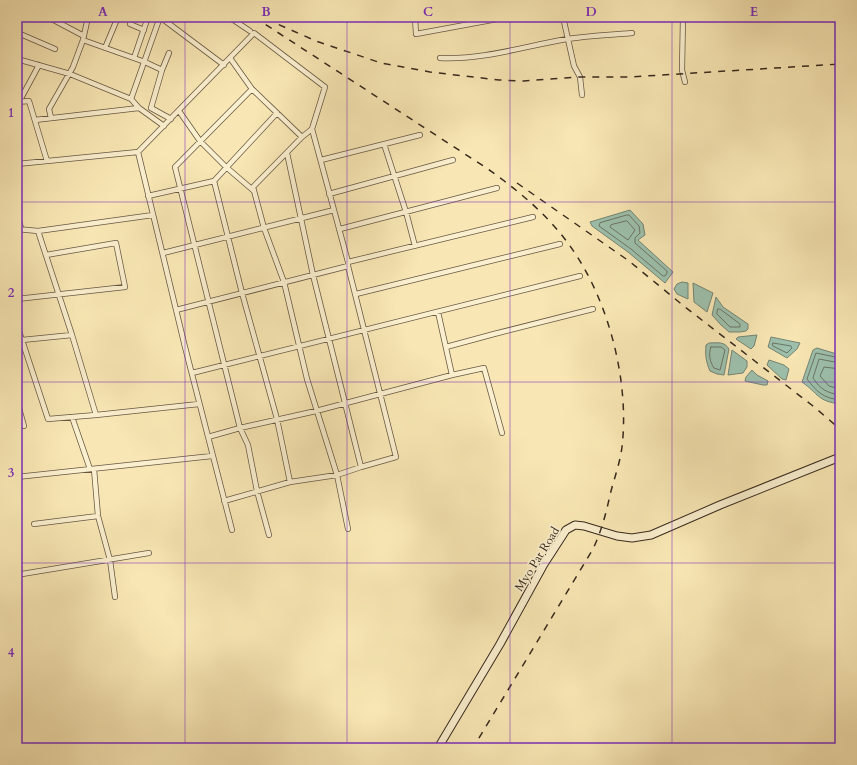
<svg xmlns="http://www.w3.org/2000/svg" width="857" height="765" font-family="Cardo,serif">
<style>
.water{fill:#9dc0ac;stroke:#748473}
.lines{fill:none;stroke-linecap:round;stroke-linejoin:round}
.shore{stroke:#6a7465;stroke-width:1}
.street-casing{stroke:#675844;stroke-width:6}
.secondary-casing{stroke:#37291e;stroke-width:9}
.street{stroke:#faefce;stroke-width:4.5}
.secondary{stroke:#faefce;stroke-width:7}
.rail{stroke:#37291e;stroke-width:1.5;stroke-dasharray:7 7;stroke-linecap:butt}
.grid{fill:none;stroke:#7b2cbf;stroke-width:1;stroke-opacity:0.55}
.labels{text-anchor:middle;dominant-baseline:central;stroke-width:3.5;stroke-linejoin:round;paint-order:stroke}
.street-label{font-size:12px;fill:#37291e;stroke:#faefce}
.neatline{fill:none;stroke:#7b2cbf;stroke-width:1.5}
.grid-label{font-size:13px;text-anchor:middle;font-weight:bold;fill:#7b2cbf}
</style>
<rect width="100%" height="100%" fill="#f8e7b4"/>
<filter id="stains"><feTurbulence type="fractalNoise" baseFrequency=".005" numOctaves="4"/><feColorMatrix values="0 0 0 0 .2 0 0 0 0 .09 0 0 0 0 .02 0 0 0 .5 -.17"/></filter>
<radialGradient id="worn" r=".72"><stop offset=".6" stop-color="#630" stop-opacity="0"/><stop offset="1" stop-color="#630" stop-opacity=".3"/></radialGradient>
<!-- water -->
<path class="water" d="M630,210l13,14 2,11 -7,5 35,32 -8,11 -37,-31 -36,-26 -2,-4z
M682,282l6,1v16l-11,-5 -3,-5 3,-5z
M693,283l20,10 -6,19 -13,-10z
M716,297l7,10 25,17v5l-2,2 -6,1h-11l-8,-7 -9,-10z
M757,335l-3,11 -3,3 -15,-10 2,-2z
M771,337l29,6 -3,6 -10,9 -19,-11z
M709,343c9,0 15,-2 20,6l-5,26 -7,-1 -7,-3c-4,-9 -5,-16 -4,-26z
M817,348l23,7v49c-23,-3 -21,-10 -38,-22l11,-32z
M732,350l15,11v6l-4,6 -15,2z
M769,360l15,5 5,4 -3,11 -4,-1 -15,-14z
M752,370l5,5 11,6 -1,4h-4l-18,-4 1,-4z"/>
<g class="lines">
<!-- shore -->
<path class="shore" d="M627,215h2l10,11 1,7 -5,5v5l32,28v2l-2,3h-2l-32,-27 -32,-23 1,-3z
M627,221l8,9 -7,10 -18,-13 1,-2z
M718,309h2l20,15v3h-10l-13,-13z
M773,343l18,3 1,2 -5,5 -14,-7z
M711,347h10l4,3 -5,20 -6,-2c-4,-6 -6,-14 -3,-21z
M840,358l-24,-5 -9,26c10,13 16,19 33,21
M840,363l-21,-4 -6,19c7,11 14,15 27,17
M840,369l-16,-2 -4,9 9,10 11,3"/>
<!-- street casing -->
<g class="street-casing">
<path id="street" d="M48,17l36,19
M160,17l64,48
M229,17l21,14
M415,17l1,17 92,-17
M563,17l11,49 6,11 2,18
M683,17l-1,53 3,12
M130,24l14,6
M17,35l1,-2 37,16
M83,40l62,22 17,8 -11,38 20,11
M105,48l13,-31
M134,58l14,-41
M230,58l22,31 50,48
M440,58c44,2 85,-12 127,-19 22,-3 44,-4 65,-6
M17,59l53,15 61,25 8,9 25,18
M162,70l7,-17
M252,89l-77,78 65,261 8,17 9,46 12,44
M131,99l29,-82
M17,102l12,-1 18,60
M19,102l20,-37
M179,111l21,30 26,26 28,24
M51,118l-2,-9 24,-42 10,-27 5,-23
M35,120l104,-12
M312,129l-10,8 -49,50 11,41 20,54 23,97 30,96 11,54
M384,144l22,68 9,34
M287,153l26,122 48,192
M321,160l99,-25
M17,164l121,-12
M214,181l28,112 35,126 13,63
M329,194l124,-34
M148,196l66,-15 63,-68
M17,214l4,14
M17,229l21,2 115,-16
M340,229l157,-41
M38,231l34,104 24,80
M163,253l171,-43 14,52v4l48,191 -35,10 -24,8 -47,7 -66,19
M348,262l185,-45
M356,294l204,-50
M17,299l108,-12 -9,-44 -70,12
M176,310l172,-44
M438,312l14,63
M17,325l31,94 48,-4 103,-11
M22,340l50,-5
M446,347l48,-13 99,-25
M192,373l388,-97
M17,401l7,25
M72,417l18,52
M208,437l32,-9 76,-17 136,-36 32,-7 18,65
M94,469l4,47 12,44 5,37
M17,477l195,-21
M34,524l64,-8
M232,530l-47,-183 -47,-195 116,-119 71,54 -13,42 22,81
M22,574l127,-21"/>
</g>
<!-- secondary casing -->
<g class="secondary-casing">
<path id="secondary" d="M438,748l62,-104 44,-80 22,-34 9,-5 9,1 33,10 15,2 19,-3 69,-30 120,-48"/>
</g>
<!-- street -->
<use href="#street" class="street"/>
<!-- secondary -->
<use href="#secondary" class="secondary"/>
<!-- rail -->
<path class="rail" d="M254,17l234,152c28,20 55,42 76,69 43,54 66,141 58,209 -2,16 -8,32 -12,48 -4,19 -9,37 -17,54l-120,199
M266,19l50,22 65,22 49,9 69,8 25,1 56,-4h50l210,-13
M517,183l112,78 56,46 128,99 27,23"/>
</g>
<!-- grid -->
<path class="grid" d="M185,17v731M347,17v731M510,17v731M672,17v731M17,202h823M17,382h823M17,563h823"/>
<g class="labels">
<!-- street labels -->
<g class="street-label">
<text transform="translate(537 559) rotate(-58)">Myo Pat Road</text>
</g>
</g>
<!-- margin -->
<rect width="857" height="765" fill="none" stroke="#f8e7b4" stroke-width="44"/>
<rect x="22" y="22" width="813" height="721" class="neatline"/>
<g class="grid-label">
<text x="103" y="16">A</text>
<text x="266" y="16">B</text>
<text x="428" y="16">C</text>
<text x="591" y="16">D</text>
<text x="754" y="16">E</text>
<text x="11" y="117">1</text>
<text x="11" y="297">2</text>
<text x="11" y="477">3</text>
<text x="11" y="657">4</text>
</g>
<rect width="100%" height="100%" filter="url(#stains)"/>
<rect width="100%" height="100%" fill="url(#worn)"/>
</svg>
